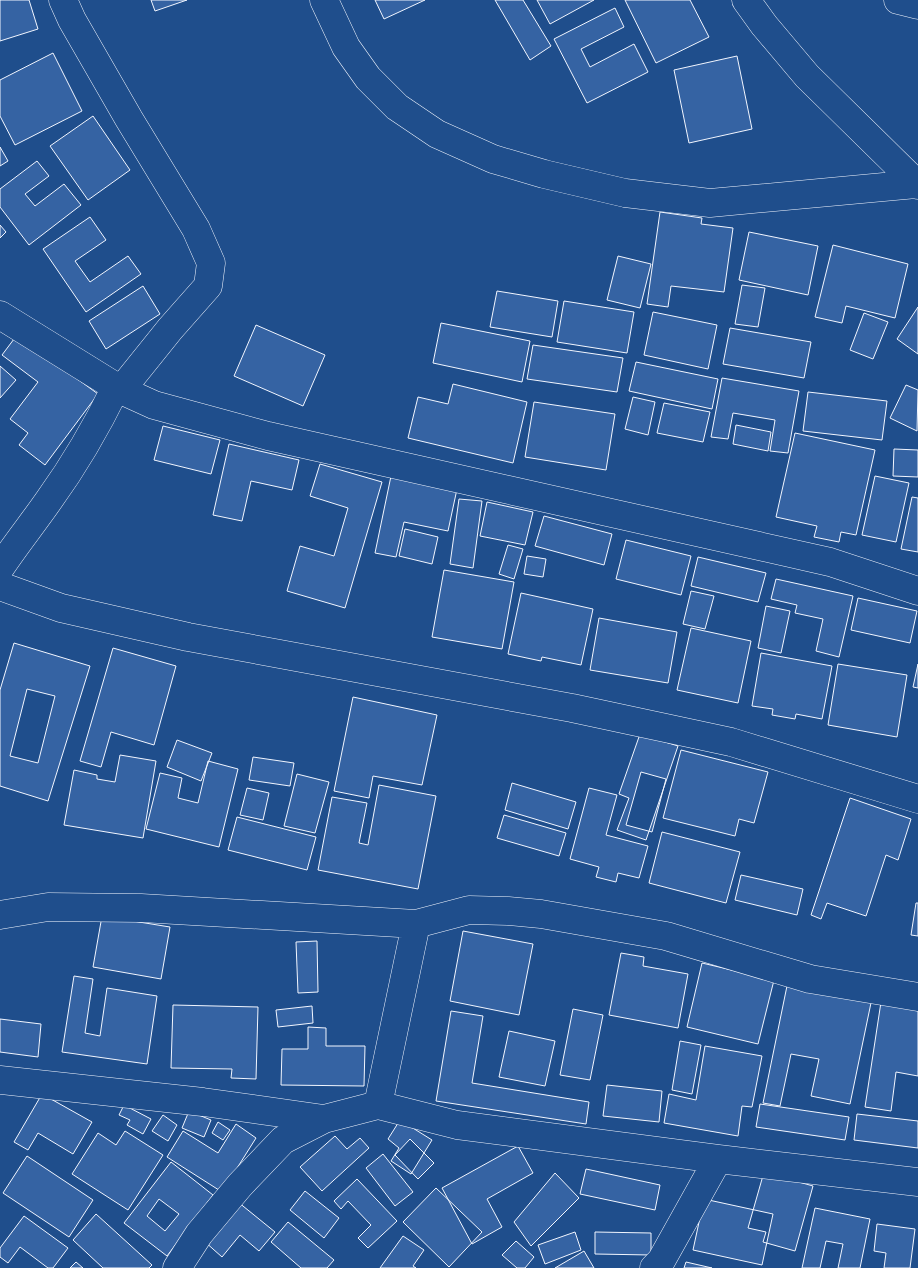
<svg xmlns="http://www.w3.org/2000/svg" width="918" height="1268" font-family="Mulish,sans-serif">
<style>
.building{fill:#3563a3;stroke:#f2f6ff;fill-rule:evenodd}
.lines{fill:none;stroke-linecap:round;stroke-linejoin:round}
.minor-casing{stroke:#f2f6ff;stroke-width:29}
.minor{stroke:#1f4e8c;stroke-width:28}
</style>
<rect width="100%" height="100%" fill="#1f4e8c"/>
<!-- building -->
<path class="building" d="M0,0h29l9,29 -38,12z
M151,0h36l-32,11z
M375,0h50l-41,19z
M495,0h28l28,46 -21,14z
M537,0h57l-44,24z
M625,0h65l19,37 -53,26z
M615,8l9,19 -43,22 9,18 44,-23 14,28 -61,31 -33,-64z
M53,53l29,58 -67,34 -15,-29v-36z
M737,56l15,73 -63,14 -15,-73z
M93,116l37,54 -42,30 -38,-54z
M0,147l8,14 -8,5z
M37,161l12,15 -24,18 10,12 29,-22 17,21 -52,40 -29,-38v-18z
M660,212l42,6 -1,6 32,4 -9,64 -53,-6 -3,21 -21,-3z
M90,217l16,23 -31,21 15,21 38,-26 13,18 -55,38 -43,-63z
M0,225l6,7 -6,6z
M749,232l69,14 -10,49 -69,-15z
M833,245l75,19 -13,54 -49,-12 -4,17 -27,-6z
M618,256l33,8 -11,44 -33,-8z
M742,285l23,3 -7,39 -23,-3z
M143,286l17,28 -54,35 -17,-28z
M497,291l61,10 -6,36 -62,-10z
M564,301l70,11 -7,41 -70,-11z
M918,307v47l-21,-15z
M653,312l64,13 -9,44 -64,-14z
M864,313l24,9 -15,37 -23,-9z
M441,323l89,18 -8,41 -89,-19z
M256,325l69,30 -22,51 -69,-30z
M730,328l81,14 -7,36 -81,-14z
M17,335l81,59 -53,71 -26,-20 9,-12 -18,-14 28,-37 -36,-27z
M533,345l90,13 -6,34 -90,-13z
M636,362l82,17 -6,30 -83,-18z
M0,366l16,14 -16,18z
M722,378l77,13 -11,62 -18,-2 5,-31 -42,-7 -5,26 -17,-2z
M453,384l74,18 -14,61 -105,-25 10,-41 30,7z
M906,385l12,5 -1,41 -27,-13z
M808,392l79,9 -5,39 -79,-9z
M633,397l22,5 -7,33 -23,-6z
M534,402l81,12 -9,56 -81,-13z
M664,403l46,9 -7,30 -46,-9z
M736,425l35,7 -3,19 -35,-7z
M163,426l57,14 -9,34 -57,-14z
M795,433l80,17 -19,85 -15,-3 -2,10 -25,-5 3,-11 -41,-9z
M229,444l70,16 -7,30 -41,-9 -9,40 -29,-6z
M894,449l24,1v27l-25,-1z
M320,464l62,18 -37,126 -58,-17 13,-45 34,10 14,-48 -38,-12z
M391,476l66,13 -9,42 -44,-9 -8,35 -21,-4z
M875,476l34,7 -13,59 -34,-7z
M912,497l6,1v54l-17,-3z
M459,499l23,2 -9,67 -23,-4z
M487,502l46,10 -8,33 -45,-9z
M544,516l68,18 -8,31 -69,-19z
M405,529l33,8 -6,27 -33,-8z
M626,540l65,16 -10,39 -65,-16z
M508,545l15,4 -9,30 -15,-5z
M527,556l19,3 -3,18 -19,-3z
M698,557l68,16 -8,29 -67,-16z
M444,570l70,12 -12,67 -70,-12z
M776,579l77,17 -14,61 -23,-6 7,-32 -28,-6 2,-8 -26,-6z
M691,591l23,5 -9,33 -22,-5z
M521,593l72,16 -12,56 -39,-8 -1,4 -33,-7z
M858,598l59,13 -7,32 -59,-13z
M766,606l24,5 -9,42 -23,-5z
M599,618l78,14 -9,51 -78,-13z
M691,628l60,13 -13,62 -61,-13z
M14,643l76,23 -42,135 -48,-15v-96zM27,689l28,7 -17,67 -28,-7z
M113,648l63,18 -22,79 -43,-13 -10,35 -21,-6z
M761,653l71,13 -10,53 -26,-5 -1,5 -23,-4 1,-6 -21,-3z
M838,664l69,11 -10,62 -69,-12z
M918,664v24l-5,-1z
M353,697l84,18 -15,70 -49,-9 -4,22 -35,-7z
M640,734l38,12 -32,94 -29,-10 12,-32 -10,-4z
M177,740l35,13 -11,28 -34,-14z
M681,750l87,22 -14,51 -15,-4 -4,17 -72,-18z
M120,755l36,6 -13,77 -79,-13 10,-55 23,5v4l18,3z
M253,757l41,6 -4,23 -41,-6z
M208,761l30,8 -19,78 -73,-18 14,-56 22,5 -4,20 20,5z
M641,772l25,7 -14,53 -26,-7z
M297,774l32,8 -14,51 -31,-7z
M512,783l64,19 -8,27 -63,-19z
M379,785l57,11 -18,93 -100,-19 14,-73 35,6 -8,40 9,2z
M247,788l22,5 -6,27 -23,-5z
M589,788l28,7 -11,40 42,11 -9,32 -21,-5 -2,9 -20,-5 3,-10 -29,-8z
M850,798l61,21 -13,41 -12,-5 -20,61 -39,-13 -6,16 -10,-4z
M504,815l62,18 -7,23 -62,-18z
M237,817l79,20 -9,33 -79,-20z
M662,832l78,20 -14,51 -77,-20z
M741,875l62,14 -6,26 -62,-15z
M916,903h2v33l-7,-1z
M102,916l68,11 -9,52 -68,-12z
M463,931l70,13 -14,71 -69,-14z
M317,941l1,51 -20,1 -2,-51z
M621,953l23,4 -1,9 45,8 -10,54 -69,-13z
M702,963l72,17 -16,64 -71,-17z
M74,976l19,3 -8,54 15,3 7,-48 50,8 -10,68 -85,-12z
M788,981l84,17 -22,106 -39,-8 8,-37 -28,-5 -11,52 -17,-3z
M881,1002l37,5v69l-22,-4 -5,39 -26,-4z
M173,1005l85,2 -2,72 -25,-1 1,-9 -61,-1z
M312,1006l1,17 -35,4 -2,-17z
M573,1009l30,6 -13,65 -30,-5z
M451,1011l32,5 -11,67 117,19 -3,22 -150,-23z
M0,1019l41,5 -3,33 -38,-5z
M308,1027l18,1v18h39l-1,40 -83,-1 1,-36h26z
M509,1031l46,10 -10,45 -46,-9z
M680,1041l21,4 -9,49 -20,-4z
M705,1046l57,10 -10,51 -10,-1 -4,30 -74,-13 5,-29 27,6z
M607,1085l55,6 -3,31 -56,-6z
M42,1094l50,28 -19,32 -35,-21 -10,17 -14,-8z
M760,1104l89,13 -4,23 -89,-13z
M124,1105l27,14 -8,15 -16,-9 3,-5 -11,-5z
M189,1111l22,9 -7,17 -22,-9z
M857,1114l61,7v27l-64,-8z
M163,1115l14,10 -9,16 -16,-10z
M400,1120l32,20 -21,34 -20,-13 8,-13 -11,-9z
M218,1122l12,8 -7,10 -11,-7z
M236,1124l20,14 -34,54 -55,-35 16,-26 35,22z
M125,1131l38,24 -35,55 -56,-36 26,-41 18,12z
M335,1136l12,13 13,-11 9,10 -47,43 -22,-24z
M410,1139l24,24 -16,16 -23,-24z
M518,1146l15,27 -46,26 15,28 -30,17 -30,-56z
M383,1154l30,38 -18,14 -29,-38z
M27,1156l66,44 -24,37 -66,-44z
M171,1162l42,33 -46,61 -43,-33zM159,1199l20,15 -14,17 -18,-15z
M586,1169l74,16 -5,25 -75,-16z
M764,1172l49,14 -18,65 -32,-9 3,-10 -18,-4z
M555,1173l24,25 -48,48 -17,-24z
M357,1179l40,42 -29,27 -10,-10 13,-13 -23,-24 -7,8 -7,-8z
M436,1188l46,44 -33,35 -46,-45z
M305,1191l34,27 -15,20 -34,-28z
M704,1199l69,15 -11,51 -69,-15z
M238,1202l37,30 -16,19 -19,-16 -18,22 -18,-16z
M815,1208l55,11 -10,49h-22l5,-24 -17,-3 -6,27h-18z
M96,1214l56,51 -3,3h-46l-30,-28z
M24,1216l44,32 -15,20h-5l-28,-21 -12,16 -8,-6v-9z
M288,1222l46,38 -7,8h-26l-30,-26z
M877,1224l38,5 -5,39h-26l2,-15 -12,-2z
M575,1232l6,18 -36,14 -7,-19z
M595,1232l56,1v22l-56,-1z
M403,1236l21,14 -11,16 3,2h-36z
M516,1241l18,16 -9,11h-8l-15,-13z
M584,1251l10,17h-39z
M76,1262l7,6h-13z
M686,1262l26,6h-28z"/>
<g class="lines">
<!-- minor casing -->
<g class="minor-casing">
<path id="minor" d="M63,0l9,20 57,99 67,110 15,34 -3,23 -38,43 -49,61
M324,0l22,47 22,31 29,29 40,27 56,25 51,15 81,19 85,10 206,-19
M746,0l18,25 43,51 111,109
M898,0l20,5
M0,315l121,75 33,15 114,31 562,126 88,29
M0,568c16,-24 33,-45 49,-68 26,-36 48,-74 67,-113
M0,586l61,22 127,29 384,71 159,34 187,57
M0,915l48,-8 93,1 275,16 53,-14 39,1 33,3 125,22 144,43 108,18
M0,1080l203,22 121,17
M378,1105l38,-181
M177,1268l22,-34 41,-49 43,-45 41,-21 54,-14 79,20 261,34 200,23
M654,1268l7,-7 57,-102"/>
</g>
<!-- minor -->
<use href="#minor" class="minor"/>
</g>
</svg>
